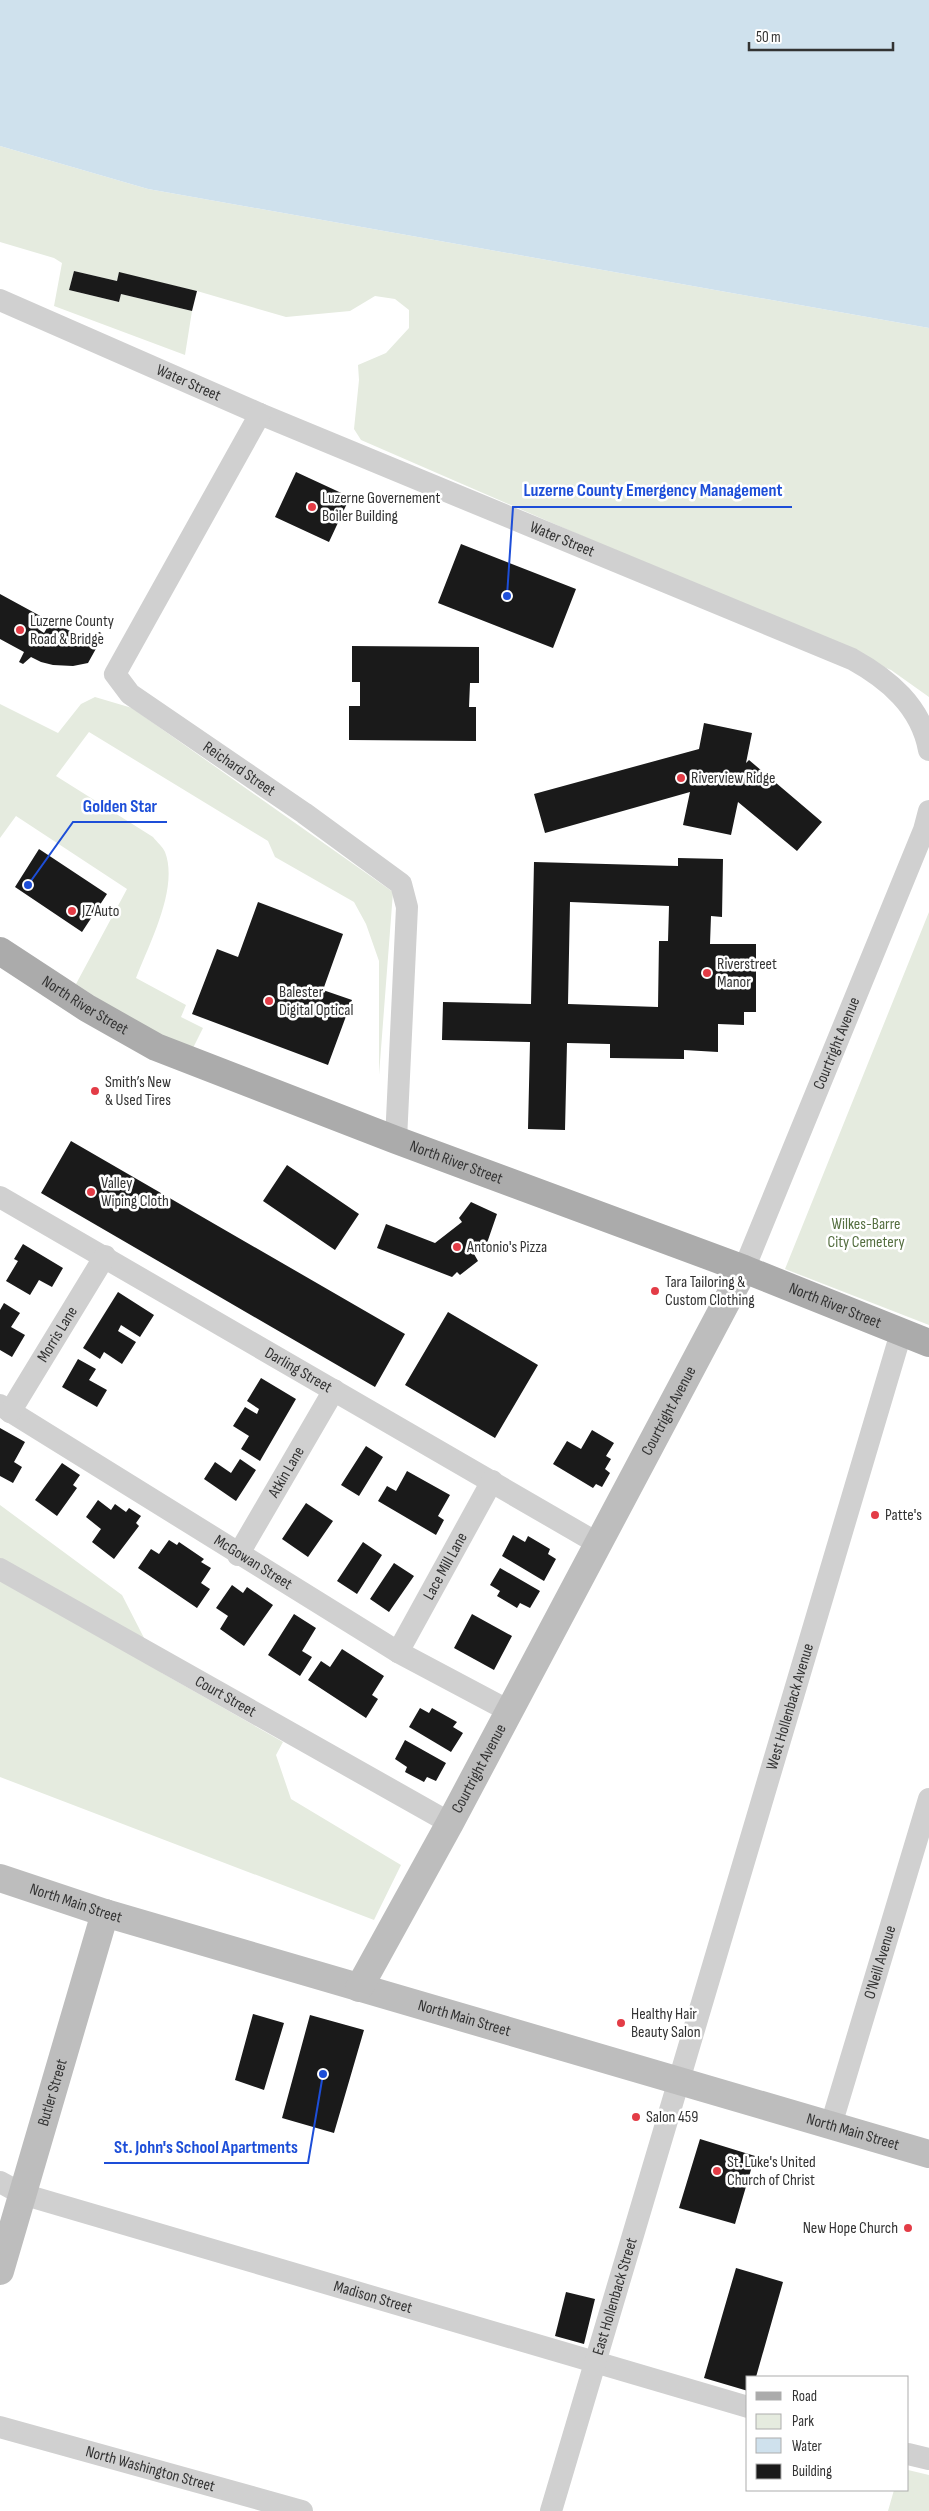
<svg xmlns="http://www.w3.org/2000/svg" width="929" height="2511" font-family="'Sofia Sans Condensed',sans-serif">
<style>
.green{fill:#e5ebdf}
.water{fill:#cfe1ed}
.building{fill:#1a1a1a;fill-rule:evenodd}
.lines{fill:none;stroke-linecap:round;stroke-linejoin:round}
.minor{stroke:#d0d0d0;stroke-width:22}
.secondary{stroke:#bdbdbd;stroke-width:28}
.primary{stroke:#ababab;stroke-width:28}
.poi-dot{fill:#e33c46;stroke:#fff;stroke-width:2}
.labels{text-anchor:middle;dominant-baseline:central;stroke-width:5;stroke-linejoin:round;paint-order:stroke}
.street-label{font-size:16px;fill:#333;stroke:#fff}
.poi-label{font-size:16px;fill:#333;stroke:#fff;text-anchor:start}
.park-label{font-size:16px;fill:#556f40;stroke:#fff}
.leader{fill:none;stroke:#1d4ed8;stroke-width:2}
.callout-dot{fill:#1d4ed8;stroke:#fff;stroke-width:2}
.callout-label{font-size:18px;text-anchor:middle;font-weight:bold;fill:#1d4ed8;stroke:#fff;stroke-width:5;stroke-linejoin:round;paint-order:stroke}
</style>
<rect width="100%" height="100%" fill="#fff"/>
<!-- green -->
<path class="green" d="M0,146l148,43 781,139v369l-38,-27 -530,-230 -7,-11 5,-49 -1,-15 28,-12 23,-25v-18l-14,-11 -20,-3 -25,15 -64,6 -89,-26 -78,-18 -2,8 -43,-10 -5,19 50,12 2,-8 71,17 -7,44 -131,-49 8,-43 -8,-5 -54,-16z
M95,697l37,11 261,184 -14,183v-114l-13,-37 -12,-22 -79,-45 -7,-16 -179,-109 -33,44 97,61c4,5 10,10 12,15 14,36 -16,92 -29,126l50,27 -5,12 22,11 -10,20 -38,-12 -79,-52 51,-95 -111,-73 -16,22v-134l58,29 23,-29z
M929,912v413l-144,-56z
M0,1505l122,90 40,78 121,69 -7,13 15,44 110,66 -27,55 -374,-143z
M908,2470l21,5v36h-41l6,-21h14z"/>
<!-- water -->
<path class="water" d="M0,0h929v328l-781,-139 -148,-43z"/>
<!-- building -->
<path class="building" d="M74,271l43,10 2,-9 78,19 -5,20 -71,-17 -2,8 -50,-12z
M296,472l54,25 -21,45 -54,-25z
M461,544l115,45 -23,59 -115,-45z
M0,594l44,24 -6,11 6,4 7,-12 40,21 5,-9 4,-1 3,4 -15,27 -15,3 -20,-1 -12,-3 -10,-5 -8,7 -4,-2 5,-10 -24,-13z
M352,646l127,1v36h-9l-1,24h7v34l-127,-1v-34h11v-24h-8z
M704,723l48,10 -6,30 3,-3 73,62 -25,29 -59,-49 -7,33 -48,-10 7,-33 -145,41 -11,-39 165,-45z
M39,849l68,45 -25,38 -67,-45z
M678,858l45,1 -1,58 -11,-1 -1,28h46v68h-12v13l-26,-1v28l-34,-2v9l-74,-1v-14l-43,-1 -2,87 -37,-1 2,-87 -88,-2 1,-38 88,2 3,-142 144,4zM570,902l99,4 -1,35h-9l-1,66 -90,-3z
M258,902l85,32 -20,56 29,10 -24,65 -136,-51 25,-65 21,8z
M71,1141l334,193 -30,53 -334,-194z
M287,1165l72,49 -24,36 -72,-49z
M471,1202l26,12 -10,29 -13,11 4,7 -18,14 -3,-3 -5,5 -75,-29 9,-24 49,19 27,-21 -3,-4z
M23,1244l40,24 -11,19 -13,-7 -9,15 -24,-14 12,-20 -4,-2z
M118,1292l36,23 -14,22 -19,-12 -3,6 18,11 -14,22 -18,-12 -4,7 -17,-11z
M4,1303l16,10 -9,14 14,8 -13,22 -12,-7v-40z
M448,1312l90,53 -43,73 -90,-53z
M78,1359l18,10 -7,11 18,10 -10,17 -35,-20z
M261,1378l35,21 -36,62 -19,-12 8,-13 -16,-10 12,-19 12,7 2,-5 -12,-8z
M0,1428l25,14 -11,20 8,5 -9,16 -13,-7z
M592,1430l22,13 -8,13 5,3 -6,10 5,4 -8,14 -6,-3 -3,4 -40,-24 14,-23 14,8z
M366,1446l17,11 -24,39 -18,-11z
M240,1459l16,11 -20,31 -32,-22 11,-17 16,11z
M62,1463l18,12 -7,10 4,3 -20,28 -22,-16z
M407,1471l43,24 -12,21 6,4 -8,15 -58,-34 9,-15 9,5z
M98,1500l13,10 4,-6 11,8 3,-4 12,8 -5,7 3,3 -25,33 -22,-17 9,-13 -15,-12z
M306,1503l27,18 -25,36 -26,-18z
M513,1535l12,7 3,-6 22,13 -2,5 8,5 -12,22 -42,-25z
M169,1540l8,5 2,-3 25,17 -3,3 10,6 -10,15 9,6 -13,19 -59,-40 13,-19 8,5z
M363,1542l19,13 -25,39 -20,-13z
M394,1563l20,13 -25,36 -19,-13z
M500,1568l40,23 -10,17 -10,-5 -3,5 -20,-12 3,-5 -10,-6z
M232,1585l11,8 4,-6 26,18 -29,41 -24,-17 8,-13 -12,-8z
M294,1614l22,14 -14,23 10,6 -12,19 -32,-21z
M472,1614l40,22 -18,34 -40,-22z
M342,1649l42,27 -12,19 6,4 -12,19 -58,-38 13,-19 9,6z
M420,1708l9,5 3,-5 25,14 -4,5 10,6 -12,19 -42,-25z
M405,1740l41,23 -10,18 -9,-4 -3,5 -19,-10 2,-5 -12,-8z
M253,2014l31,9 -20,67 -29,-10z
M310,2015l54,15 -30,103 -52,-15z
M700,2139l55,17 -20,68 -56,-16z
M736,2268l47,14 -27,95h-8v14l-44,-13z
M566,2292l29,7 -11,45 -29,-8z"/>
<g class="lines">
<!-- minor -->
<g class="minor">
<path id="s1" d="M0,300l260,114 592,245c36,20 69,47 77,91"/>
<path id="s2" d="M260,414l-145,260 15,20 174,119 97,71 6,23 -11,233"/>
<path id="s3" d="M0,1197l597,346"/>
<path id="s4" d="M744,1269l180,-439 5,-19"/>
<path id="s5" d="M0,1405l398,247 111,59"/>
<path id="s6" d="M10,1412l95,-156"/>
<path id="s7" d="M238,1555l96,-165"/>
<path id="s8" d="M0,1569l450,254"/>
<path id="s9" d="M398,1652l94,-171"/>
<path id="s10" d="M831,2125l98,-326"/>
<path id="s11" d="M0,2182l22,12 726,213"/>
<path id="s12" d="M0,2427l302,84"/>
<path d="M908,2454l21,5"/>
<path id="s13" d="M551,2511l350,-1178"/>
</g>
<!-- secondary -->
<g class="secondary">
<path id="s14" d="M0,1878l105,35 824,241"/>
<path id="s15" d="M359,1988l91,-165 294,-554"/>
<path id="s16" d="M0,2271l105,-358"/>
</g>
<!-- primary -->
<path class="primary" id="s17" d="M0,951l87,57 69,39 240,93 348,129 185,74"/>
</g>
<!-- markers -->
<g class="poi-dot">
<circle cx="312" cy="507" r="5"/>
<circle cx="20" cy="630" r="5"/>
<circle cx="681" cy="778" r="5"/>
<circle cx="72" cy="911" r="5"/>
<circle cx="707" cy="973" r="5"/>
<circle cx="269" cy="1001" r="5"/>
<circle cx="95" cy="1091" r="5"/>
<circle cx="91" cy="1192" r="5"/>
<circle cx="457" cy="1247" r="5"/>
<circle cx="655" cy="1291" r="5"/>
<circle cx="875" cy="1515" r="5"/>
<circle cx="621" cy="2023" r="5"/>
<circle cx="636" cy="2117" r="5"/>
<circle cx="717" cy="2171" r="5"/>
<circle cx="908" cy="2228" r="5"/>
</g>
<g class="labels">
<!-- street labels -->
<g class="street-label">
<text stroke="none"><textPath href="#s1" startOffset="206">Water Street</textPath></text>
<text stroke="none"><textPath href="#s1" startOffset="611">Water Street</textPath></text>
<text stroke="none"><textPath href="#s2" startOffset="455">Reichard Street</textPath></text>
<text stroke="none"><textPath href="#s17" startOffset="101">North River Street</textPath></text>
<text stroke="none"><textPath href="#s4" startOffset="244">Courtright Avenue</textPath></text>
<text stroke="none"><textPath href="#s17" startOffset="505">North River Street</textPath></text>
<text stroke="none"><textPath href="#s17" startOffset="910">North River Street</textPath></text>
<text stroke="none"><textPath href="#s6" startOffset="91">Morris Lane</textPath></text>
<text stroke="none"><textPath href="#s3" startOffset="345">Darling Street</textPath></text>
<text stroke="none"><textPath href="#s15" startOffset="655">Courtright Avenue</textPath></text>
<text stroke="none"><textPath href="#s7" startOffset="96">Atkin Lane</textPath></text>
<text stroke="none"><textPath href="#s5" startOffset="298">McGowan Street</textPath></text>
<text stroke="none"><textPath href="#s9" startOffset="98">Lace Mill Lane</textPath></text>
<text stroke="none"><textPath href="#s8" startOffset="259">Court Street</textPath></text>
<text stroke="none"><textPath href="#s13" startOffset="839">West Hollenback Avenue</textPath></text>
<text stroke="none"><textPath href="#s15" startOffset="250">Courtright Avenue</textPath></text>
<text stroke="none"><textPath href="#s14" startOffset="80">North Main Street</textPath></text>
<text stroke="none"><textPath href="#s10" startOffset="170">O'Neill Avenue</textPath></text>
<text stroke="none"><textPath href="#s14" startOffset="485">North Main Street</textPath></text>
<text stroke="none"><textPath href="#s16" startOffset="186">Butler Street</textPath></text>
<text stroke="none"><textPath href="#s14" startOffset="890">North Main Street</textPath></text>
<text stroke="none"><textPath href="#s13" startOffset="224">East Hollenback Street</textPath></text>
<text stroke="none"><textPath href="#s11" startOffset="391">Madison Street</textPath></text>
<text stroke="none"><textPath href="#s12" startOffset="156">North Washington Street</textPath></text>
</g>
<!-- poi labels -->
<g class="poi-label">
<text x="322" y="498">Luzerne Governement<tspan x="322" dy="18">Boiler Building</tspan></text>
<text x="30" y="621">Luzerne County<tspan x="30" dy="18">Road &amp; Bridge</tspan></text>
<text x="691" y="778">Riverview Ridge</text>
<text x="82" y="911">JZ Auto</text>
<text x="717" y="964">Riverstreet<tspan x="717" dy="18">Manor</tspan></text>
<text x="279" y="992">Balester<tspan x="279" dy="18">Digital Optical</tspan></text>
<text x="105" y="1082">Smith’s New<tspan x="105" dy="18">&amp; Used Tires</tspan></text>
<text x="101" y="1183">Valley<tspan x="101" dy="18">Wiping Cloth</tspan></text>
<text x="467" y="1247">Antonio's Pizza</text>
<text x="665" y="1282">Tara Tailoring &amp;<tspan x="665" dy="18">Custom Clothing</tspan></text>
<text x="885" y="1515">Patte's</text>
<text x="631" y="2014">Healthy Hair<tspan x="631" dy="18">Beauty Salon</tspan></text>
<text x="646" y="2117">Salon 459</text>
<text x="727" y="2162">St. Luke's United<tspan x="727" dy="18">Church of Christ</tspan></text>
<text x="898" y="2228" text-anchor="end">New Hope Church</text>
</g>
<!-- park labels -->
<g class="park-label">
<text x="866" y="1224">Wilkes-Barre<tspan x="866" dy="18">City Cemetery</tspan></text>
</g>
</g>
<!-- callouts -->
<path class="leader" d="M507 596L513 507H792M28 885L73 822H167M323 2074L308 2163H104"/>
<g class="callout-dot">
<circle cx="507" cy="596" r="5"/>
<circle cx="28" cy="885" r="5"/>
<circle cx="323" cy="2074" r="5"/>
</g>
<g class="callout-label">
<text x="653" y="496">Luzerne County Emergency Management</text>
<text x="120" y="812">Golden Star</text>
<text x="206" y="2153">St. John's School Apartments</text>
</g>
<!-- legend -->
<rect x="746" y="2376" width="162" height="115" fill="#ffffff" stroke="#adadad"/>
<rect x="756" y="2392" width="25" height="8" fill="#ababab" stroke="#adadad"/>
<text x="792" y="2401" font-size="15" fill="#333333">Road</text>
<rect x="756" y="2414" width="25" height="15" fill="#e5ebdf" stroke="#adadad"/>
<text x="792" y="2426" font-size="15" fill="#333333">Park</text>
<rect x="756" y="2438" width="25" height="15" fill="#cfe1ed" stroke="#adadad"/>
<text x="792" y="2451" font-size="15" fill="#333333">Water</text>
<rect x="756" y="2464" width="25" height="15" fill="#1a1a1a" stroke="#adadad"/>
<text x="792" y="2476" font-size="15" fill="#333333">Building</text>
<!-- scale -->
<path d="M749 42v8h144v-8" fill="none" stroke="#333333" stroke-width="2.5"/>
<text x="756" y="42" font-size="15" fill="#333333" stroke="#ffffff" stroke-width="4" paint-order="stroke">50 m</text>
</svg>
